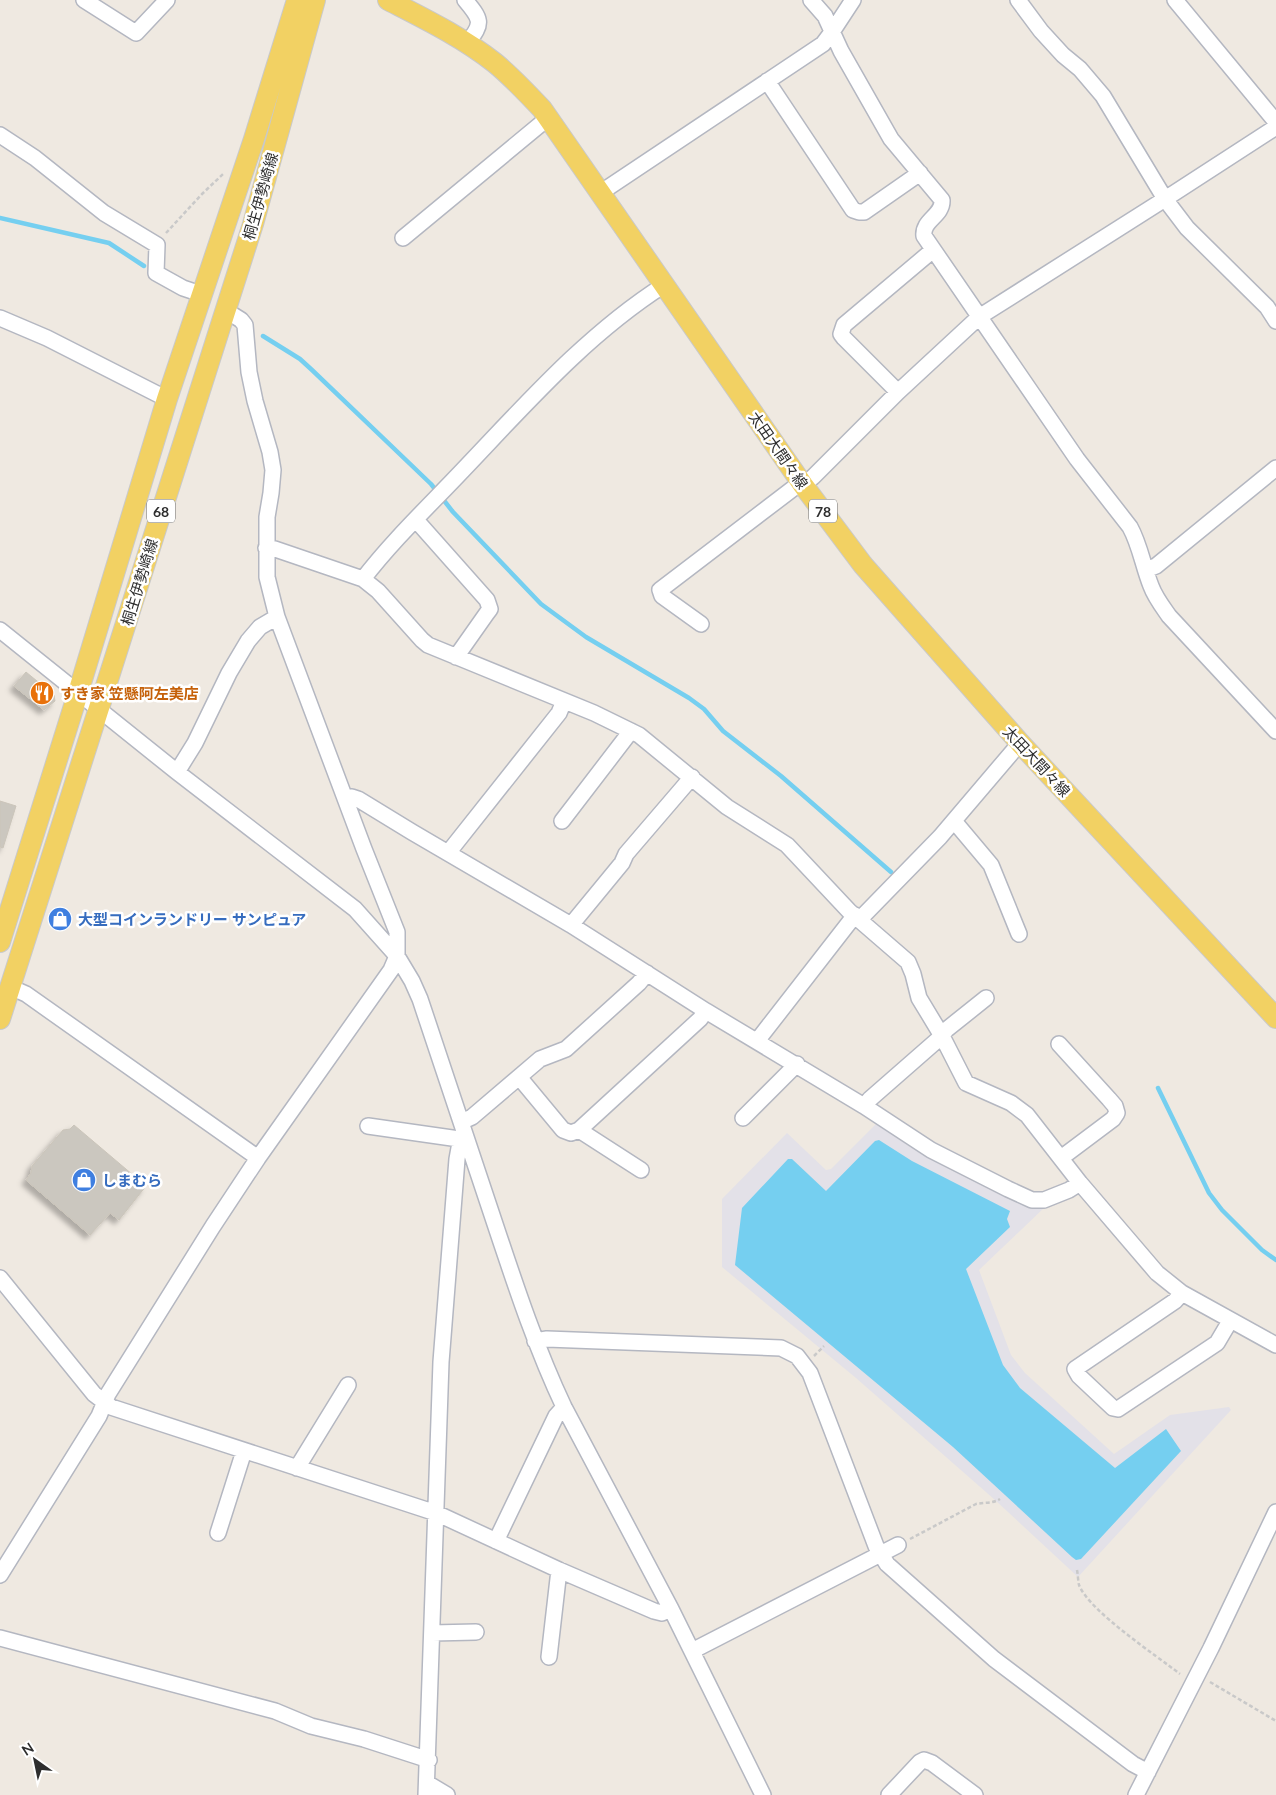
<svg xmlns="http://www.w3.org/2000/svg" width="1276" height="1795" font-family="Lato,'Noto Sans JP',sans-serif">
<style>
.industrial{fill:#e3e1e8}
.water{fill:#75cff0}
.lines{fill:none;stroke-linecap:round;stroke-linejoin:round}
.stream{stroke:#75cff0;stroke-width:4.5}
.building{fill:#cbc7bf;stroke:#cbc5ba;filter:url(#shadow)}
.minor-casing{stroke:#b4b7c1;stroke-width:18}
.major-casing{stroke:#c9c9c9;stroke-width:22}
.path{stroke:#c9c9c9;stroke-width:2.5;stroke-dasharray:4 2.5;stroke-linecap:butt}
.minor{stroke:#fff;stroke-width:15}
.major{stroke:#f2d163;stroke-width:20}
.labels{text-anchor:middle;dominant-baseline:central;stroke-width:5;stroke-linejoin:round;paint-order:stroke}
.shield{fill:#fff;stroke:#6d6d6d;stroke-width:1}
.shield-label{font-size:14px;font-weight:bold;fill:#2e2e2e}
.street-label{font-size:15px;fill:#2e2e2e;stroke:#fff}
.food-label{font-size:15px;font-weight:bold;fill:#c56008;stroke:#fff;text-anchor:start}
.shop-label{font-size:15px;font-weight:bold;fill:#366cbe;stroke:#fff;text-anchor:start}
</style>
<defs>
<filter id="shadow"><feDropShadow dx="-4.5" dy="4.5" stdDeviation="2.5" flood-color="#0004"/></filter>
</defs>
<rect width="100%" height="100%" fill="#efe9e1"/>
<!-- industrial -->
<path class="industrial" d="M876,1124l52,32 54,29 47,21 16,1 -66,63 32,85 14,18 89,81 56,-39 59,-8 2,3 -153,167 -83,-77 -139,-122 -134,-111v-68l65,-66 39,37 5,-1z"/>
<!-- water -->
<path class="water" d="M879,1140l33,21 98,50 -3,8 3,8 -44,42 37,96 17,23 95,80 51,-39 15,22 -100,108 -5,1 -4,-3 -119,-110 -218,-182 7,-57 46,-49h4l34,32 49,-50z"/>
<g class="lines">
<!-- stream -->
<path class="stream" d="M0,218l109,25 35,23
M263,336l37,23 12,11 119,114 22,28 88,92 45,33 103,61 15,11 19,22 58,45 110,96
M1158,1088l51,105 13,17 40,40 14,10"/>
</g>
<!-- building -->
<path class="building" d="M26,672l28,23 1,6 -11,9 -30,-24z
M0,801l16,5 -13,42 -3,-1z
M74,1125l72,61 -27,34 -9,-7 -20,22 -64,-55 5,-7 1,-7 31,-36 7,-1z"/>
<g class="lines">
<!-- minor casing -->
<g class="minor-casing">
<path id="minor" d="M84,0l52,33 31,-33
M465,0c16,19 19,23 2,43
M811,0l14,16 16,35 50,88 51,61c1,16 -20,20 -18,36l153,223 53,68c10,18 13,39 21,59 4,11 11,20 18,30l107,115
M1018,0l23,31 22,24 17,14 23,27 62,103 22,29 80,79 9,14
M1175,0l101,122
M767,81l86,129 6,2h5l56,-39
M0,135l35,23 69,55 53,32 -1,28 27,15 18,6
M600,193l223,-149 9,-12 21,-32
M403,238l145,-120
M0,318l47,20 120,61
M898,392l-54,-54 -3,-4 3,-9 89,-75
M416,520l71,80 3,9 -3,4 -31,44
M266,548l9,1 88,30 15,12 44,49 6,5 166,68 45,22 88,72 60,38 62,66 59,51 5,12 6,24 23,38 24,47 45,20 16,12 53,68 77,90 25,20 94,52
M1146,570l10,-4 120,-98
M363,579c30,-39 66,-73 100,-109 63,-66 123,-135 201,-185
M701,624l-39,-28 -2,-6 135,-103 8,-2 10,-8 85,-85 81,-75 186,-118 111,-72
M0,630l177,142 178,137 42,47 15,25 8,18c26,77 51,154 77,231 20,60 40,120 67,177l107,202 92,186
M177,772l18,-29 34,-70 19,-32 12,-14 17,-10
M346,798l6,-1 6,2 54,33 159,93 135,86 158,95 67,44 77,39 24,11h12l25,-10 11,-7
M562,821l69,-90
M954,821l37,44 28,69
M448,853l111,-140 5,-12
M860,919l80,-82 80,-94
M571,925l51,-62 4,-9 66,-77
M10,987l16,7 232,164
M757,1041l98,-126
M1059,1044l50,55 6,7 2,7 -4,6 -52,39
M519,1077l44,53 8,3 8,-3 121,-111 6,-8
M864,1106l6,-7 72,-63 4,-6 40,-32
M743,1118l54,-54
M461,1122l11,-5 68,-58 26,-10 73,-66 8,-10
M368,1126l98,14
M579,1130l62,40
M0,1278l94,116 17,13 325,106 123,57 95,41 8,2 9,-4
M1182,1293l-7,8 -100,68 4,7 34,32 5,1 99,-66 13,-22
M535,1341l12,-2 234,9 16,8 13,17 66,173 11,18 107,95 139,105 15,8
M297,1468l51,-83
M218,1533l26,-82
M496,1541l60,-125 8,-9
M0,1575l99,-159 9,-22 105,-168 45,-68 133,-188 6,-14v-24l-33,-83 -87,-232 -10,-40v-60l4,-24 2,-23 -3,-18 -15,-51 -6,-29 -4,-47 -4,-5 -16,-10
M432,1633l44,-1
M0,1638l275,73 36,15 53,13 65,21
M692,1651l206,-106
M549,1657l10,-87
M427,1783l20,12
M426,1795l15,-433 16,-203 2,-11 7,-8
M889,1795l31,-33 4,-2 8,3 43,32
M1136,1795l75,-147 65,-136"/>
</g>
<!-- major casing -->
<g class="major-casing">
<path id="major" d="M388,0c37,19 74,37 107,63 17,14 32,30 47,46l261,376 60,80 157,178 256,275
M0,942l78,-249 89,-294 87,-260 43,-139
M0,1019l253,-795 62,-224"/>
</g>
<!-- path -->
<path class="path" d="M166,233l36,-39 21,-20
M814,1356l10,-10
M910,1539l66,-35c9,-2 16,0 24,-5
M1077,1570c1,5 1,11 2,15 10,26 78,71 101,89
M1210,1682l66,39"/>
<!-- minor -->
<use href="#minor" class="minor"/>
<!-- major -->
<use href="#major" class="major"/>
</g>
<!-- icons -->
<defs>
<g id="restaurant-disc" transform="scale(1.25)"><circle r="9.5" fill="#e8710a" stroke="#fff"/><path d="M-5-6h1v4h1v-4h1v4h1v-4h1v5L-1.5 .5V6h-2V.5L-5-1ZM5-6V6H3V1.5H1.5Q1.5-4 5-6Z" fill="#fff"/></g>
<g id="shop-disc" transform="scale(1.25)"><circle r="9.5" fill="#3f7fe0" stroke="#fff"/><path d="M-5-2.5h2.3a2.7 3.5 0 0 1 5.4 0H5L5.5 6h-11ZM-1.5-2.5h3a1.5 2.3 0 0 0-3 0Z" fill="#fff"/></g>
</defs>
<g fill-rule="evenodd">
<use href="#restaurant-disc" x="42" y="693"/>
<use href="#shop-disc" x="60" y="919"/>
<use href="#shop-disc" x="84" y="1180"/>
</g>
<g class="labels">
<!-- shield labels -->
<g class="shield">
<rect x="147" y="499.5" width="28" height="23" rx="4"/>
<rect x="809" y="499.5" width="28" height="23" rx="4"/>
</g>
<g class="shield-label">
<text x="161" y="511">68</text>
<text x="823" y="511">78</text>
</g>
<!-- street labels -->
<g class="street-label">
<text transform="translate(260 196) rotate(-74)">桐生伊勢崎線</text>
<text transform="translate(779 450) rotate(55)">太田大間々線</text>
<text transform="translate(139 582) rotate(-73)">桐生伊勢崎線</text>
<text transform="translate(1037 761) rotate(47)">太田大間々線</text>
</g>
<!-- food labels -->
<g class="food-label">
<text x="60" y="693">すき家 笠懸阿左美店</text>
</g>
<!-- shop labels -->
<g class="shop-label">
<text x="78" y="919">大型コインランドリー サンピュア</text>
<text x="102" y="1180">しまむら</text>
</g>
</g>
<!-- north arrow -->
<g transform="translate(35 1760) rotate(327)" stroke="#ffffff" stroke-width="4" paint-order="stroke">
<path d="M0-4L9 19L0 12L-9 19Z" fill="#2e2e2e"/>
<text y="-8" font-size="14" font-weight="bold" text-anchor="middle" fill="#2e2e2e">N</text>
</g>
</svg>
